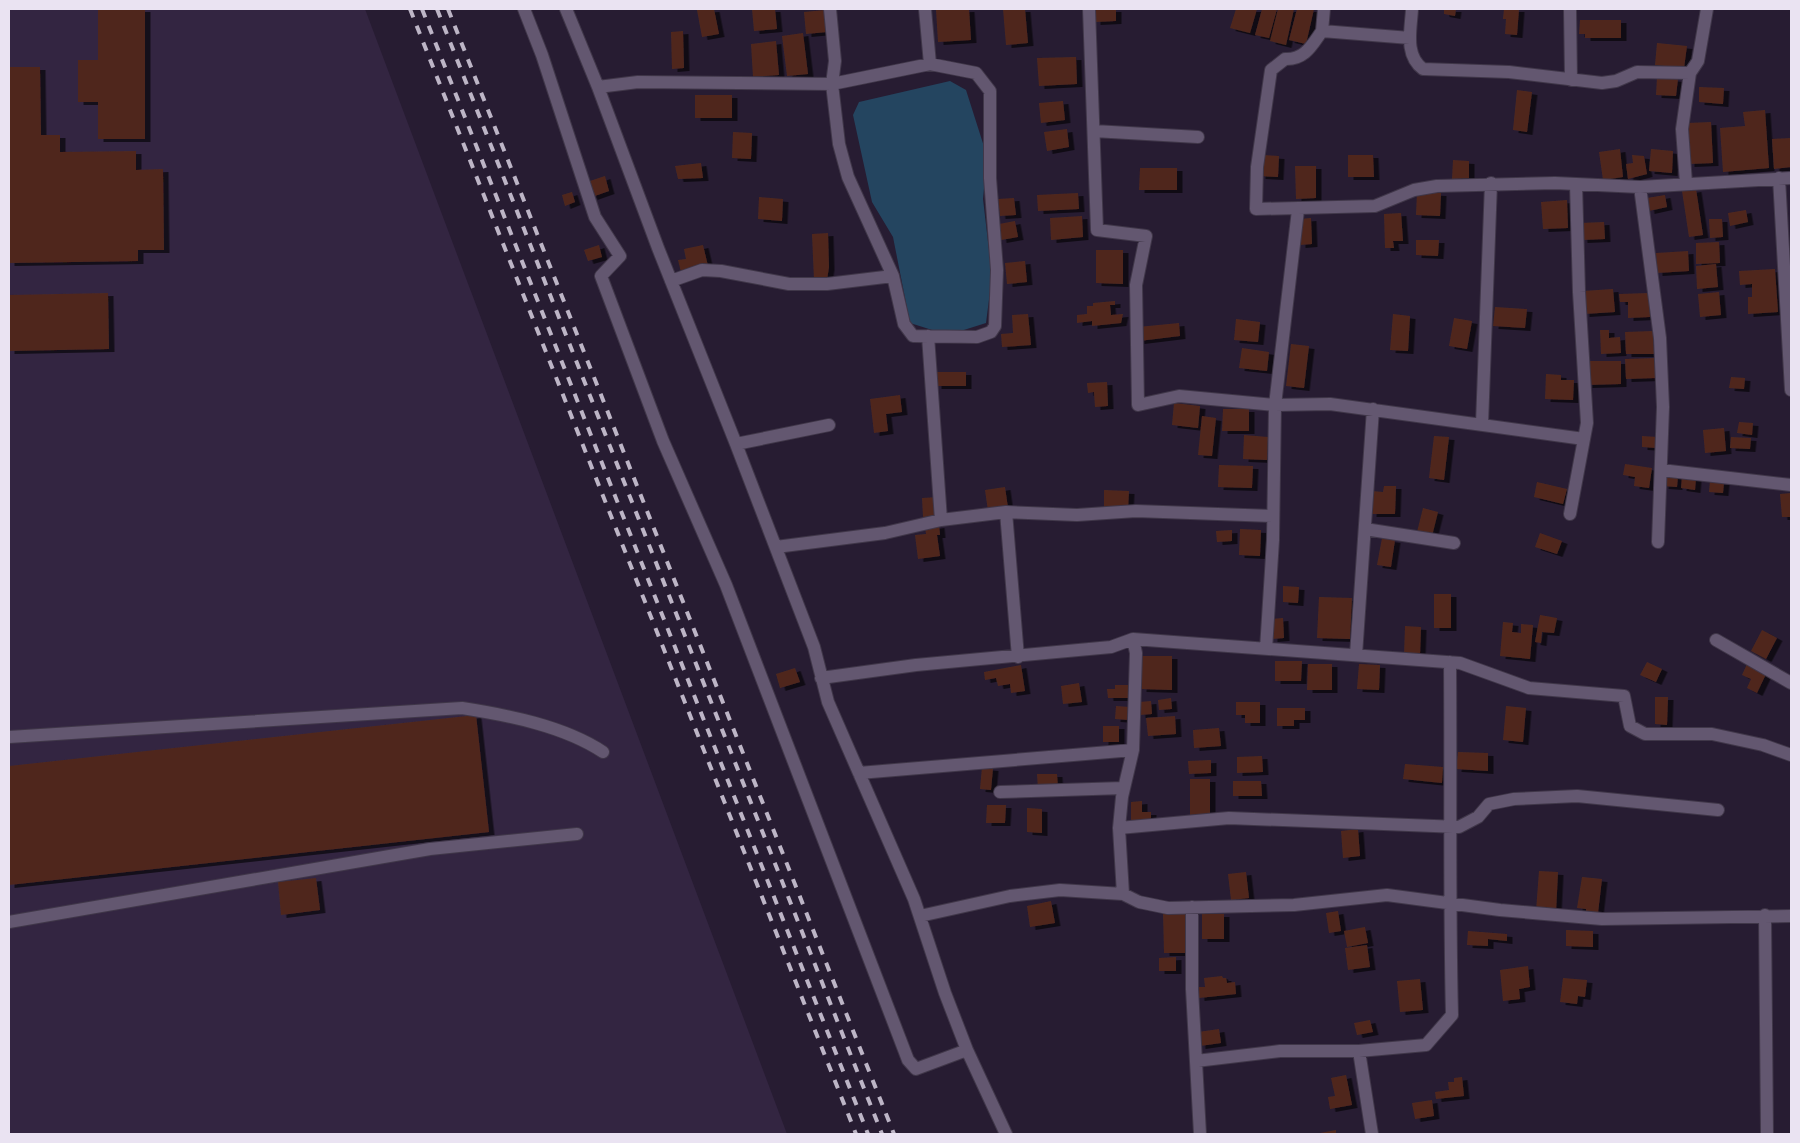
<svg xmlns="http://www.w3.org/2000/svg" width="1800" height="1143" font-family="Poppins,sans-serif">
<style>
.built{fill:#332541}
.water{fill:#244560}
.building{fill:#4f281f;filter:url(#shadow)}
.lines{fill:none;stroke-linecap:round;stroke-linejoin:round}
.minor-casing{stroke:#403749;stroke-width:14}
.minor{stroke:#635770;stroke-width:12}
.rail{stroke:#bdb5c6;stroke-width:4;stroke-dasharray:9 9;stroke-linecap:butt}
</style>
<defs>
<filter id="shadow"><feDropShadow dx="5.5" dy="3" stdDeviation="0" flood-color="#0009"/></filter>
</defs>
<rect width="100%" height="100%" fill="#271c32"/>
<!-- built -->
<path class="built" d="M9,9h356l422,1125h-778z"/>
<!-- water -->
<path class="water" d="M950,81l16,9 21,66 -4,43 9,77 -6,47 -38,12 -38,-12 -17,-86 -21,-35 -19,-87 6,-13z"/>
<!-- building -->
<path class="building" d="M98,9h47v130h-47v-37h-20v-42h20z
M714,9l5,25 -17,3 -5,-27z
M752,9h23l2,20 -23,2z
M969,9l2,31 -33,2 -2,-32z
M1003,9h22l3,34 -22,2z
M1095,9h21v12l-21,1z
M1236,9h21l-7,24 -20,-5z
M1262,9h15l-8,29 -14,-3z
M1278,9h16l-8,36 -16,-4z
M1297,9h17l-8,35 -17,-4z
M1444,9h12l-1,7 -11,-2z
M1504,9h15l-2,26 -12,-1 1,-15h-3z
M825,10l2,22 -21,2 -2,-22z
M1580,20h41v18h-36v-4h-6z
M683,31l1,37 -12,1 -1,-37z
M803,33l5,41 -21,2 -5,-40z
M776,41l3,34 -26,2 -2,-33z
M1657,43l30,3 -3,22 -29,-3z
M1076,57l1,27 -38,2 -2,-28z
M9,67h31l1,68h19v17l76,-1v19l27,-1 1,81h-26v11l-129,2z
M1657,77l21,2 -2,17 -20,-1z
M1699,87l25,1 -1,16 -24,-2z
M1517,90l15,2 -5,40 -14,-2z
M695,95h37v23h-37z
M1063,101l2,19 -24,3 -2,-20z
M1765,110l4,58 -46,4 -3,-44 25,-2 -2,-14z
M1711,122l2,41 -24,1 -2,-41z
M1067,129l2,18 -22,4 -3,-19z
M733,132l19,1 -1,26 -19,-1z
M1791,138v29l-17,2 -2,-30z
M1620,149l3,28 -20,3 -4,-28z
M1651,149l22,2 -1,22 -23,-2z
M1261,155l18,1 -1,21 -18,-1z
M1348,155h25l1,22h-26z
M1632,155l12,1 3,18 -19,5 -2,-15 7,-1z
M1453,160l16,1v17l-17,1z
M701,163l2,15 -25,1 -3,-13z
M1295,166h21v32l-20,1z
M1140,168h37v22h-38z
M605,176l4,15 -17,6 -5,-15z
M1696,189l7,46 -14,2 -7,-46z
M572,192l3,10 -10,4 -3,-11z
M1417,192l24,1 -1,23 -24,-1z
M1078,193l1,16 -41,2 -1,-16z
M1665,195l2,12 -18,4 -2,-13z
M759,197l24,2 -1,22 -24,-2z
M1014,198l2,17 -16,1 -2,-17z
M1567,200l1,28 -25,1 -2,-27z
M1746,210l2,12 -18,4 -2,-13z
M1401,213l2,28h-10l1,7h-9l-1,-34z
M1082,216l1,21 -32,3 -1,-22z
M1311,218l1,26 -12,1 -1,-26z
M1709,219h13l1,18 -13,1z
M1015,221l3,16 -17,3 -2,-16z
M1604,222l1,17 -23,1 -2,-17z
M828,233l1,34 -2,13h-13l-2,-46z
M1416,240h23l-1,16 -22,-1z
M1719,242l1,21 -24,1v-21z
M599,245l3,12 -14,4 -4,-11z
M703,245l5,21 -27,6 -3,-12 8,-1 -2,-10z
M1096,250h27v34l-27,-1z
M1688,251l1,20 -32,2 -1,-20z
M1025,261l2,21 -20,2 -2,-21z
M1716,264l2,23 -21,2 -1,-23z
M1775,269l3,43 -30,2v-17h4v-13l-12,1 -1,-14z
M1613,289l2,23 -31,2 -1,-23z
M1719,292l2,23 -21,2 -2,-23z
M108,293l1,56 -100,2v-56z
M1649,293l1,24 -22,1v-16h-8l-1,-8z
M1115,301v4h-5l1,10 12,-1 -2,9 -29,3v-5l-15,2v-8l10,-1v-8h6v-3z
M1495,307l32,2 -2,19 -32,-2z
M1028,314l3,31 -29,2 -1,-13 12,-1 -1,-18z
M1393,314l17,2 -2,35 -18,-1z
M1454,318l18,3 -5,28 -18,-3z
M1236,319l24,3 -2,20 -24,-2z
M1179,323l1,13 -41,5 -1,-14z
M1600,330h9v8l11,-1 1,16 -20,1z
M1653,331l1,23h-28l-1,-22z
M1291,344l18,2 -5,42 -18,-2z
M1242,348l27,4 -2,19 -28,-3z
M1655,358l1,20 -30,1 -1,-20z
M1587,361h34v23l-34,1z
M936,372h30v14h-30z
M1546,374l15,1v5h13l-1,20 -28,-1z
M1731,377l14,1 -1,11 -15,-1z
M1107,382l1,24 -13,1 -1,-15 -6,1 -1,-10z
M900,395l2,17 -16,2 2,17 -14,2 -4,-34z
M1174,403l26,3 -2,22 -26,-3z
M1223,409h26v22h-27z
M1202,416l14,2 -4,38 -14,-1z
M1739,422l14,1 -1,12 -15,-2z
M1724,428l2,23 -21,2 -2,-23z
M1244,435l24,2 -1,23 -24,-1z
M1434,436l15,1 -5,43 -15,-2z
M1642,436l16,1 -1,11 -15,-1z
M1731,437l20,1 -1,11 -20,-1z
M1625,464l27,4 -3,20 -15,-2 1,-9 -12,-2z
M1219,465l34,1 -1,22 -34,-1z
M1664,475l14,1 -1,11 -14,-1z
M1682,477l14,1 -1,12 -14,-2z
M1710,481l14,1 -1,11 -14,-1z
M1537,482l30,7 -4,15 -29,-7z
M1384,486h12l-1,28h-24l1,-23 11,1z
M1005,487l3,21 -20,3 -3,-21z
M1104,490l25,1 -1,18 -24,-2z
M1791,493v24h-9l-2,-23z
M939,497l1,19 -17,1 -1,-19z
M1423,508l15,4 -6,24 -15,-4z
M939,525l1,10h-3l3,21 -22,3 -3,-24 11,-1 -1,-7z
M1240,529l21,1 -1,26 -21,-1z
M1232,530v11l-15,1 -1,-11z
M1540,533l22,8 -5,13 -22,-7z
M1382,538l13,2 -4,27 -14,-2z
M1283,586l16,1 -1,16 -15,-1z
M1434,594h17v34h-17z
M1319,597l33,1 -2,41 -33,-1z
M1540,615l17,3 -3,15 -12,-1 -1,11 -6,-1z
M1283,618l1,20 -12,1 -1,-20z
M1503,622l10,1 -1,9 9,1v-9l12,1 -3,34 -30,-3z
M1405,626l16,1 -1,29 -16,-1z
M1762,630l15,8 -11,21 -15,-8z
M1141,656h31v34l-31,-1z
M1275,661h27l-1,20h-26z
M1647,662l15,7 -6,13 -16,-7z
M1308,664h24v26h-25z
M1359,664l21,1 -1,25 -22,-1z
M1747,664l20,8 -10,21 -10,-5 4,-9 -9,-4z
M1021,665l4,26 -14,2 -1,-9 -12,2 -2,-8 -11,2 -1,-8z
M795,668l5,14 -20,6 -4,-14z
M1079,683l3,19 -19,2 -2,-18z
M1115,685h15v13h-22l-1,-9h8z
M1655,697h13l-1,28 -12,-1z
M1171,698l1,11 -13,1 -1,-10z
M1151,701l1,13 -12,1 -1,-13z
M1236,702h24v21h-15v-8h-9z
M1116,706l14,1 -1,13 -14,-1z
M1506,706l20,2 -3,34 -20,-2z
M1277,708h28v12h-11v6h-17z
M476,715l13,117 -480,53v-119z
M1175,716l1,18 -28,2 -2,-18z
M1103,726h16v16h-16z
M1219,728l2,18 -27,2 -1,-18z
M1458,752l30,1v18l-32,-2z
M1262,756l1,16 -26,1v-16z
M1211,760v13l-22,1 -1,-13z
M1405,764l38,3 -1,16 -39,-4z
M982,767l11,1 -2,22 -11,-1z
M1037,774h20l1,15h-20z
M1190,779h20v38h-20z
M1233,781h28l1,15h-29z
M1142,801v11h9v11l-20,1v-22z
M987,805h19l-1,18h-19z
M1027,808l15,1v24l-15,-1z
M1358,829l2,27 -17,2 -2,-27z
M1539,871l19,1 -2,40 -20,-1z
M1246,872l3,26 -18,2 -3,-26z
M1582,877l20,2 -4,34 -12,-1v-3l-9,-1z
M316,878l4,32 -39,5 -3,-33z
M1051,901l4,22 -25,4 -3,-21z
M1338,911l3,20 -12,2 -3,-20z
M1163,913h24v40h-23z
M1202,914h22v25h-22z
M1365,927l3,16 -21,4 -3,-16z
M1566,930l27,1v16l-27,-1z
M1468,931l39,3v7l-19,-2v7l-21,-1z
M1367,945l3,22 -22,3 -3,-22z
M1176,957v14h-17v-13z
M1528,966l2,21 -11,2 1,10 -17,2 -3,-31z
M1222,976l1,2h3l1,5 8,-1 1,12 -37,4 -1,-11h7l-1,-9z
M1563,978l24,2 -2,17 -7,-1 -1,8 -17,-2z
M1420,979l3,31 -23,2 -3,-31z
M1370,1020l3,12 -16,3 -3,-12z
M1219,1029l2,14 -21,3 -2,-14z
M1346,1075l6,30 -22,4 -2,-12 7,-1 -4,-18z
M1462,1077l2,19 -28,3 -1,-7 14,-2 -1,-8h6v-4z
M1432,1100l2,16 -19,3 -3,-16z
M1336,1130v4h-16v-1z"/>
<g class="lines">
<!-- minor casing -->
<g class="minor-casing">
<path id="minor" d="M524,9l18,46 53,162 25,39 -19,20 62,165 63,144 182,475 8,9 51,-19
M566,9l32,78 60,161 78,196 78,203 14,55 86,197 31,94 22,57 39,84
M925,9l5,55
M1089,9l8,221 49,6 -10,49 2,120 41,-9 96,9 -2,135 -7,109
M1412,9c-1,20 -8,46 11,60l86,3 93,11 14,-2 21,-9 53,1 8,-12 9,-52
M1570,9l1,71
M1322,31l2,-22
M1410,38l-88,-7c-10,14 -17,29 -37,28l-14,11 -14,97 -1,42 119,-3 39,-16 23,-4 118,-3 85,4 151,-9
M598,87l40,-5 194,2 98,-20 46,9 14,18v87l7,92 -2,56 -4,6 -14,5 -64,-1 -9,-12 -11,-48 -45,-99 -9,-33 -7,-60 3,-23 -5,-52
M1094,131l104,6
M1779,178l12,212
M1686,183l-4,-54 8,-56
M1640,187l20,151 3,69 -5,135
M1298,210l-23,195 55,-1 254,35
M671,281l31,-11 19,1 68,13h38l66,-8
M928,336l13,184
M1482,424l9,-241
M736,444l93,-19
M1661,470l130,15
M1006,512l12,145
M1570,514l17,-91 -8,-131 -3,-108
M1365,529l89,14
M776,547l109,-14 56,-13 65,-8 71,3 59,-4 137,5
M1133,639l3,14 -3,97 -11,47 -3,31 4,66 16,8 29,6 126,-3 93,-10 113,15 102,9 189,-3
M1716,640l75,43
M1356,655l17,-246
M821,678l95,-13 195,-18 22,-8 327,24 69,25 95,8 6,30 15,8h67l51,11 28,10
M9,737l453,-29c45,7 102,18 141,44
M859,773l274,-23
M1000,792l123,-4
M1119,828l110,-10 230,9 19,-10 11,-13 25,-5 63,-3 141,14
M1192,907v82l8,145
M1765,915l2,219
M920,916l90,-20 50,-6 63,4
M9,922l421,-73 147,-15
M1359,1051l13,83
M1196,1061l84,-10h79l67,-6 26,-30c-3,-118 -1,-235 -2,-353"/>
</g>
<!-- minor -->
<use href="#minor" class="minor"/>
<!-- rail -->
<path class="rail" d="M410,9l446,1125
M422,9l446,1125
M437,9l445,1125
M448,9l446,1125"/>
</g>
<!-- border -->
<rect width="1800" height="1143" fill="none" stroke="#eae3f2" stroke-width="20"/>
</svg>
